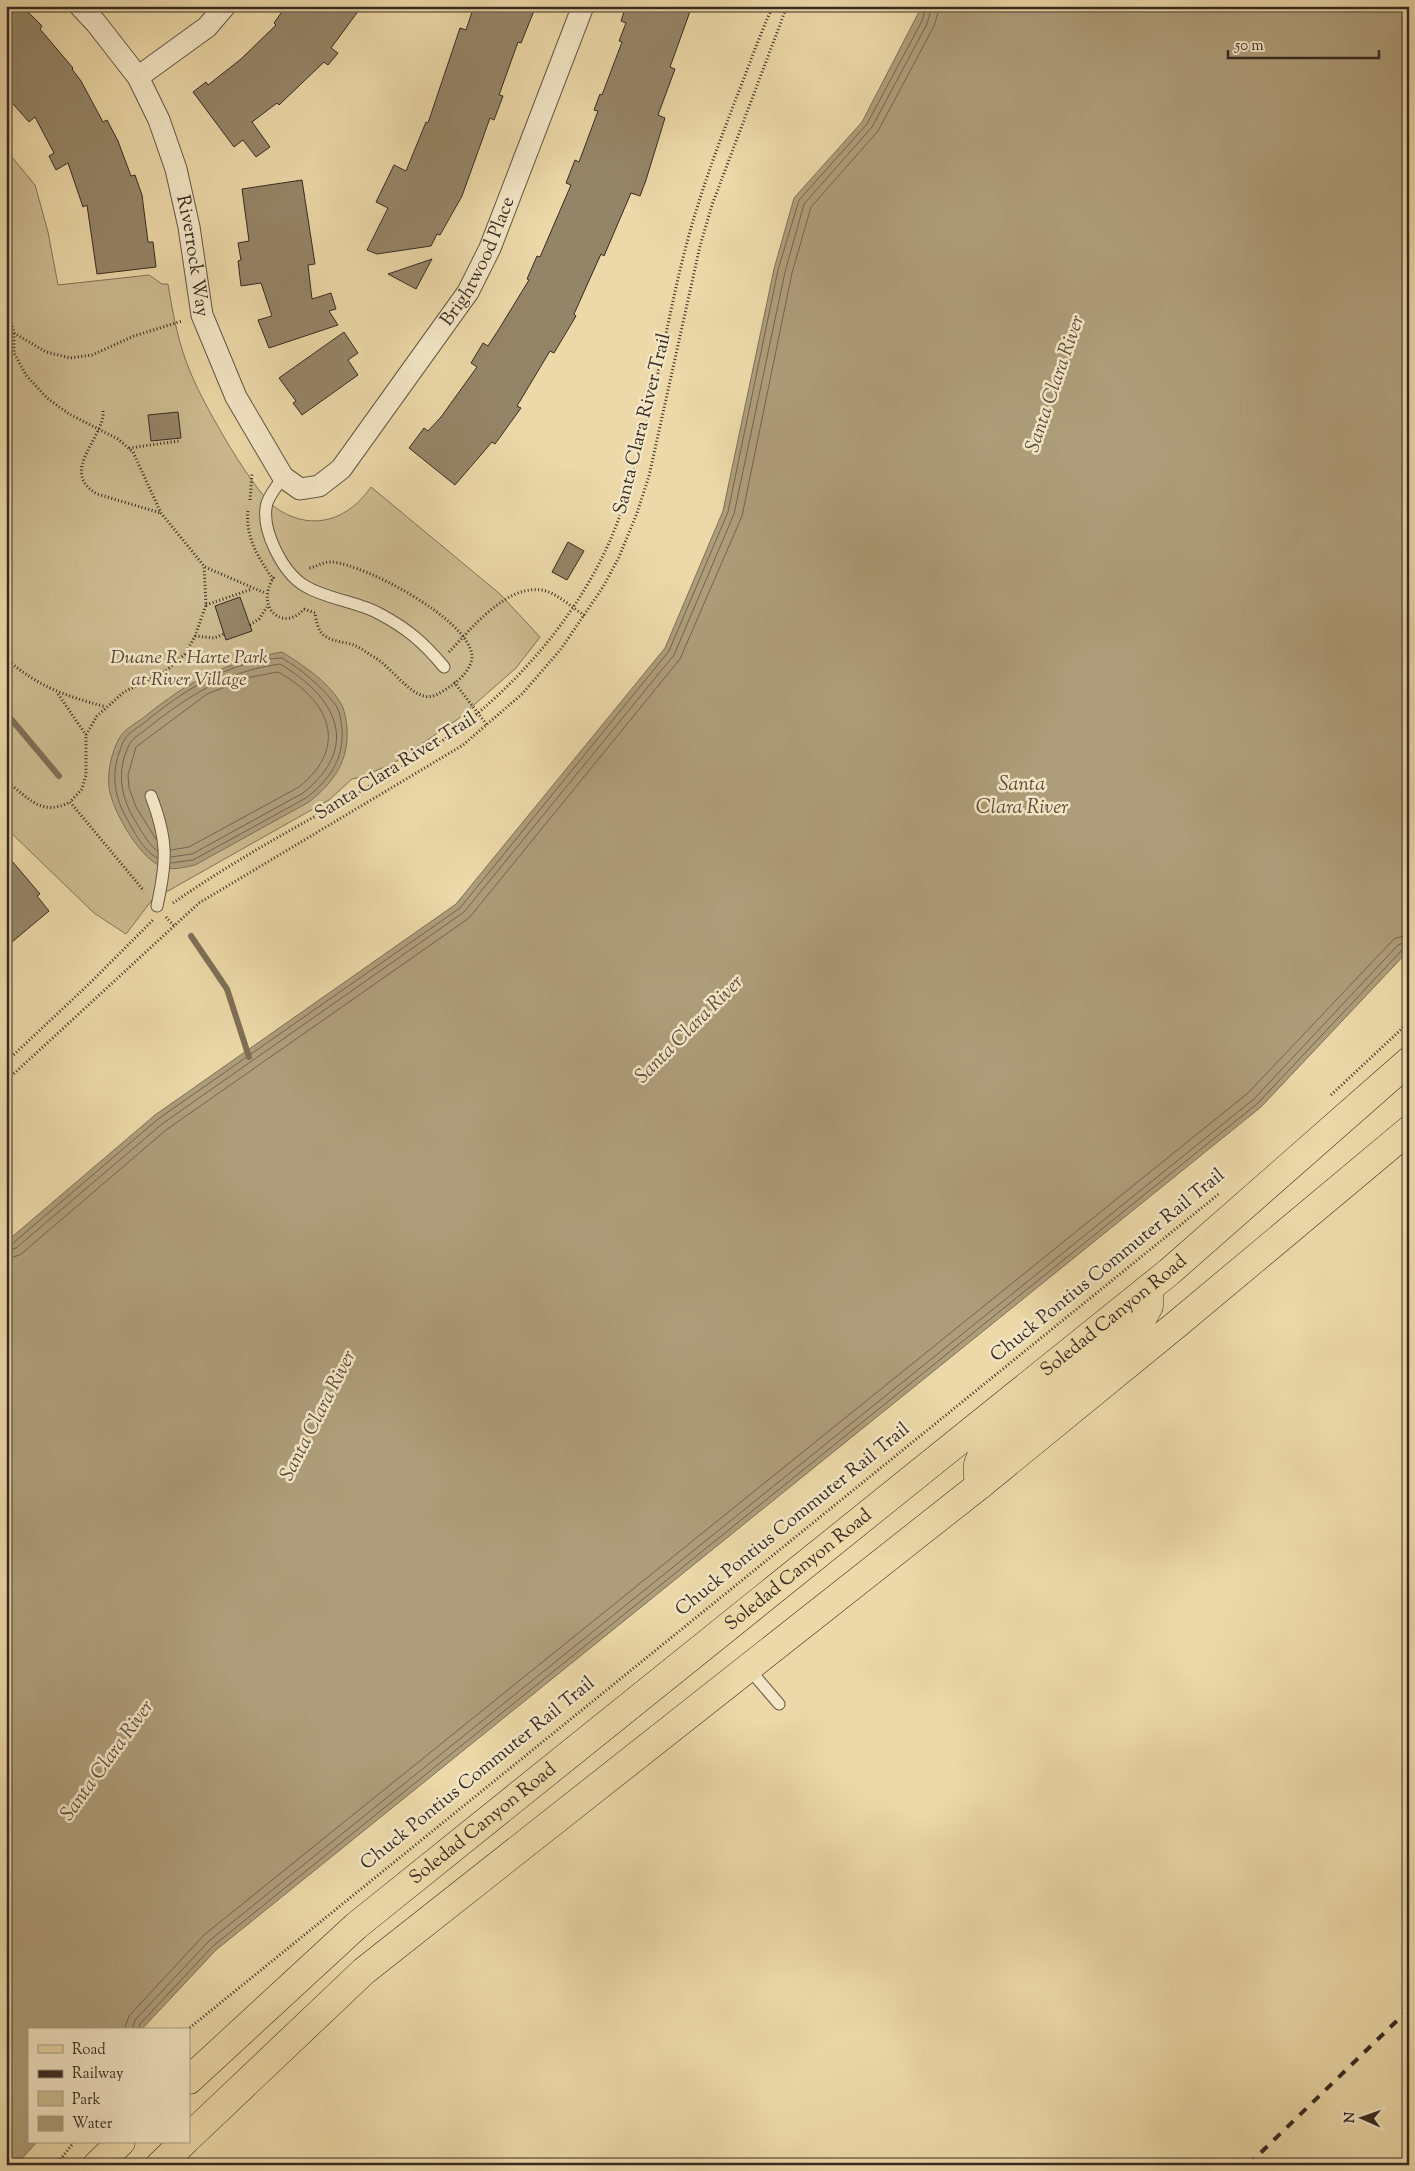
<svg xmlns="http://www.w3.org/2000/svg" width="1415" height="2171" font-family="'Sorts Mill Goudy',serif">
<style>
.green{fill:#cdbb91;stroke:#82735a}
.water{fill:#ae9d7a;stroke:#7e6f57}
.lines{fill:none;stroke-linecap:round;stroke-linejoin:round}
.shore{stroke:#72644e;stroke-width:1}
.stream{stroke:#7e6f57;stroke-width:6}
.building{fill:#958568;stroke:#372b22}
.lane-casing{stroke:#645644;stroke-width:13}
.street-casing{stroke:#645644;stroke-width:23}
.primary-casing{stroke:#372b22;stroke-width:29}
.path{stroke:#372b22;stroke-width:3;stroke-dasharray:1 2.5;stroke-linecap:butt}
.lane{stroke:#f3e6c6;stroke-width:11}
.street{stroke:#f3e6c6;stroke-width:21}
.primary{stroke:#ecd8a8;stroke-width:28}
.rail{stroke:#372b22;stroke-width:4;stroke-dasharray:9 9;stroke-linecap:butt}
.labels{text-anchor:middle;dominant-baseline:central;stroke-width:5;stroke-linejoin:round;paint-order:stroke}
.street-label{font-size:19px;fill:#372b22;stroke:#f3e6c6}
.park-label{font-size:19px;font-style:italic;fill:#554838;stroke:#f3e6c6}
.water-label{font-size:20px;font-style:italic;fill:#5b4d3c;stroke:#f3e6c6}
</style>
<rect width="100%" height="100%" fill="#ecd8a8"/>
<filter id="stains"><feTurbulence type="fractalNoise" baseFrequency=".004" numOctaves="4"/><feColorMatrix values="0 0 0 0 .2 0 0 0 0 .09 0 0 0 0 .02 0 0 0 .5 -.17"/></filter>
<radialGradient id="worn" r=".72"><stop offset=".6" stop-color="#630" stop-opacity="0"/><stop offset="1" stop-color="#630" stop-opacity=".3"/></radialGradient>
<!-- green -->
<path class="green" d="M6,150l29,35 13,47 10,53 91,-10 13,9h6c5,31 11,63 24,92 12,29 63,120 87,134 35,22 70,9 92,-23l129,107 40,43 -24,31 -58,51 -64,44 -33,14 -9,2 -23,21 -177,100 -26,34 -32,-21 -88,-85z"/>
<!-- water -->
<path class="water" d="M922,6h487v944l-148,157 -1045,843 -75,80h-112v112h8l-21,23h-10v-923l149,-127 301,-211 209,-256 58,-137 51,-242 20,-71 68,-76z
M282,652c21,13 45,29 58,50 5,8 6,17 7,26 2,33 -13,54 -38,74l-114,63c-10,2 -20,5 -30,3 -24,-7 -49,-52 -55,-75 -4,-17 1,-41 10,-56 4,-7 16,-14 23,-19 47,-38 80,-55 139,-66z"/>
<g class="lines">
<!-- shore -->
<path class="shore" d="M156,839l-20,-32 -7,-19 -1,-13 8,-28 71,-53 44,-17 27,-5c51,28 72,74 21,115l-110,60 -18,3
M157,851c-10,-9 -17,-22 -24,-34 -13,-23 -16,-47 -4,-72 3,-7 14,-13 20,-18 40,-32 79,-56 131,-63 56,33 82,82 23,129l-111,61 -21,3
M157,858c-14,-8 -22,-25 -30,-39 -12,-21 -16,-42 -8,-66 2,-4 3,-11 6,-14 4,-7 14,-12 20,-17 39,-32 86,-62 137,-64 20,12 38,27 53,46 5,7 6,17 7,25 2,31 -13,51 -36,69l-113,62 -22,3
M6,1245l6,-1 146,-125 302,-211 209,-257 59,-139 50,-242 21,-70 68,-76 55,-103 4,-15
M6,1251l10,-3 146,-124 302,-212 210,-257 60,-141 51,-242 19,-68 68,-77 55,-103 5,-18
M6,1259l14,-4 146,-125 303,-212 211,-259 62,-143 50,-243 19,-66 67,-76 56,-105 6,-20
M124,2030l5,-14 75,-81 1044,-842 146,-154 15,-5
M132,2030l3,-10 74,-79 1045,-842 144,-154 11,-4
M138,2030l2,-6 73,-78 1045,-843 145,-154 6,-2"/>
<!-- stream -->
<path class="stream" d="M6,713l53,63
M191,936l36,53 22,68"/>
</g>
<!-- building -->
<path class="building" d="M6,6h16l20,20 -2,3 33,39 -1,1 9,12 22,41 4,-2 11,21 13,35 4,-1 7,20 6,47h5l3,25 -59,7 -10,-69 -4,2 -15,-44 -12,7 -7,-14 5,-3 -19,-36 -6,5 -23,-26z
M286,6h76l-31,42 7,5 -10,12 -4,-3 -45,43 -2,-2 -25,19 18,25 -14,10 -13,-17 -9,7 -41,-55 13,-10 2,3 33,-26 35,-34 -2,-2z
M474,6h62l-15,37 -3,-1 -19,53 4,1 -9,24 -4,-2 -28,78 -22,39 -3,-1 -6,12 -54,8 -10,-4 21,-42 -12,-6 18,-37 12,6 20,-49 2,1 32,-95 6,2z
M626,6h66l-22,61 5,2 -17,46 7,3 -19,62 -6,16 -9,-3 -27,63 -3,-2 -27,60 2,2 -22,37 -4,-2 -33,55 4,2 -26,36 -3,-2 -37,43 -46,-37 15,-20 4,3 13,-14 36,-50 -6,-4 12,-20 5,3 11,-17 30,-49 -2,-1 10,-23 3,1 31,-72 -5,-2 9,-23 4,2 19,-51 -4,-1 6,-16 2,1 20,-53 -3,-1 7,-18 -5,-2z
M302,180l13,84 -7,1 4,34 19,-6 5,16 -7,2 9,14 -69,23 -11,-28 14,-4 -11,-33 -20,3 -3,-25 3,-1 -3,-17 11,-2 -7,-52z
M432,259l-16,30 -28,-15z
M344,332l14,21 -10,7 10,15 -56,40 -9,-12 3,-2 -17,-23z
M178,412l3,26 -30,3 -3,-26z
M568,542l16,9 -17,29 -15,-8z
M240,597l12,34 -26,9 -11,-34z
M6,854l34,40 -3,2 12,15 -43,36z"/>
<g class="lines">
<!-- lane casing -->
<g class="lane-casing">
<path id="lane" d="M283,477c-5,8 -13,17 -16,26 -7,26 16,70 38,83 23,14 52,15 75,28 28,15 44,29 64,53
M151,796c17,44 16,65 6,110
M749,1669l30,35"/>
</g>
<!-- street casing -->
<g class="street-casing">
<g id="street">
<path id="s1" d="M80,6l16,17 42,54 21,43 17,49 13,58 13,88 34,82 47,80 17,12 19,-3 22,-17 127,-177 22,-44 93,-242"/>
<path d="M138,77l69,-50 18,-21"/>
</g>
</g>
<!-- primary casing -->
<g class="primary-casing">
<g id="primary">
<path d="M980,1485c-5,-18 -3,-23 7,-38l154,-126 8,-15v-18"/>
<path id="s2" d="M189,2080l167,-154 813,-654 240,-211"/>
<path d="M189,2137l175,-166 616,-486 197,-161 232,-194"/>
<path d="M97,2165l24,-23"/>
<path d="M160,2165l24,-23"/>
</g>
</g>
<!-- path -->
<path class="path" d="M6,306l8,27 32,19 24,6 22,-3 42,-19 48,-15
M14,333v20l12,22 21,23 22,16 49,25 15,13 28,61 43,53 2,39 -11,31 -10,18 -19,17 -42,21 -27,24 -11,19v40l-4,14 -12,13 74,89
M103,411c2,27 -45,60 -6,83l64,19
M129,448l50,-7
M250,500l2,-27
M248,511c-3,26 11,48 25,68
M205,567l60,26
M274,577c-20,30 9,56 30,32
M206,605l46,-16
M304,609l11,4c1,7 3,19 10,23 8,6 21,6 29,9 7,3 13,8 20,12 16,9 33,35 50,39 9,3 19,-5 27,-10 9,-6 21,-18 21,-30 -2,-36 -106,-91 -140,-94 -9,-1 -17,6 -24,6
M250,625l9,-6 8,-12
M195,636l19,2 10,-4
M449,652c23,-24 60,-71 97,-61 13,4 28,18 39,25
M6,659c35,29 57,36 100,48
M454,682l33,43
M58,694l28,41
M6,781c23,17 35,36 64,21
M173,903c52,-36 106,-67 161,-97 50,-28 101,-56 144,-93 59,-50 110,-115 138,-187 34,-87 45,-182 68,-272 14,-56 34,-109 55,-163 11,-28 21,-57 34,-85
M166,917l8,9
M6,1062l84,-79 63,-63
M6,1081l193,-178 264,-158 59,-51 39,-45 42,-62 16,-30 18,-44 12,-37 51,-230 12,-41 75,-199
M1331,1095l78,-73
M187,2030l1033,-837
M56,2165l18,-23"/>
<!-- lane -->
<use href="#lane" class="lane"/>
<!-- street -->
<use href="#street" class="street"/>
<!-- primary -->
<use href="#primary" class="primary"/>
<!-- rail -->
<path class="rail" d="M1248,2165l161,-156"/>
</g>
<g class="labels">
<!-- street labels -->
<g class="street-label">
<text stroke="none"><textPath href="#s1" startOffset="280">Riverrock Way</textPath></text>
<text stroke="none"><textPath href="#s1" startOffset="839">Brightwood Place</textPath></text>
<text transform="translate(643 424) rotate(-76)">Santa Clara River Trail</text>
<text transform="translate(396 767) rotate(-32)">Santa Clara River Trail</text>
<text transform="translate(1108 1266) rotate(-39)">Chuck Pontius Commuter Rail Trail</text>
<text stroke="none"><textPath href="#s2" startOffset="1200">Soledad Canyon Road</textPath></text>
<text transform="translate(793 1520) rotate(-39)">Chuck Pontius Commuter Rail Trail</text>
<text stroke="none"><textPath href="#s2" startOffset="795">Soledad Canyon Road</textPath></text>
<text transform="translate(478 1774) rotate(-39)">Chuck Pontius Commuter Rail Trail</text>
<text stroke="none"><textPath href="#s2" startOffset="390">Soledad Canyon Road</textPath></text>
</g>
<!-- park labels -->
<g class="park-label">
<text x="189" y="658">Duane R. Harte Park<tspan x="189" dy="22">at River Village</tspan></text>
</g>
<!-- water labels -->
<g class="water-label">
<text transform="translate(1056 384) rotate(-71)">Santa Clara River</text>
<text x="1022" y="785">Santa<tspan x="1022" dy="23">Clara River</tspan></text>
<text transform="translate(690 1030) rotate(-45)">Santa Clara River</text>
<text transform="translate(319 1416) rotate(-63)">Santa Clara River</text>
<text transform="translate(108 1761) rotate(-54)">Santa Clara River</text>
</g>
</g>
<!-- margin -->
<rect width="1415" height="2171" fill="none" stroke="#ecd8a8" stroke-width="25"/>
<rect x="8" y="8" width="1400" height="2156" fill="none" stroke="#372b22" stroke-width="2.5"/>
<rect x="12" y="12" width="1390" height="2146" fill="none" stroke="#372b22"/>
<!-- legend -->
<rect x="28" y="2028" width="162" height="115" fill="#f3e6c6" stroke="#a89b84"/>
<rect x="38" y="2045" width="25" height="8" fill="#ecd8a8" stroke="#a89b84"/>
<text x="72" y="2054" font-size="15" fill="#372b22">Road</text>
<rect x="38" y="2070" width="25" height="8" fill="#372b22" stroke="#a89b84"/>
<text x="72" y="2078" font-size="15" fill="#372b22">Railway</text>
<rect x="38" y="2091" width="25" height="15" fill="#cdbb91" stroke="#a89b84"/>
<text x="72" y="2104" font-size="15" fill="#372b22">Park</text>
<rect x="38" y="2116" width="25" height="15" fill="#ae9d7a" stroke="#a89b84"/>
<text x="72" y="2128" font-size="15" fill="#372b22">Water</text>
<!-- north arrow -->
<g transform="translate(1362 2118) rotate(272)" stroke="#f3e6c6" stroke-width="4" paint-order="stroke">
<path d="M0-4L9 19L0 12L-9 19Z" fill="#372b22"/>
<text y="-8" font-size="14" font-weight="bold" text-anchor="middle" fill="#372b22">N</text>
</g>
<!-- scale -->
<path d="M1228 50v8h151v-8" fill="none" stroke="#372b22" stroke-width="2.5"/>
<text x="1235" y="50" font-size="15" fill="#372b22" stroke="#f3e6c6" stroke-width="4" paint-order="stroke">50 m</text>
<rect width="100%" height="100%" filter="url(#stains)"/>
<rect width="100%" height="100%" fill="url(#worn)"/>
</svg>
